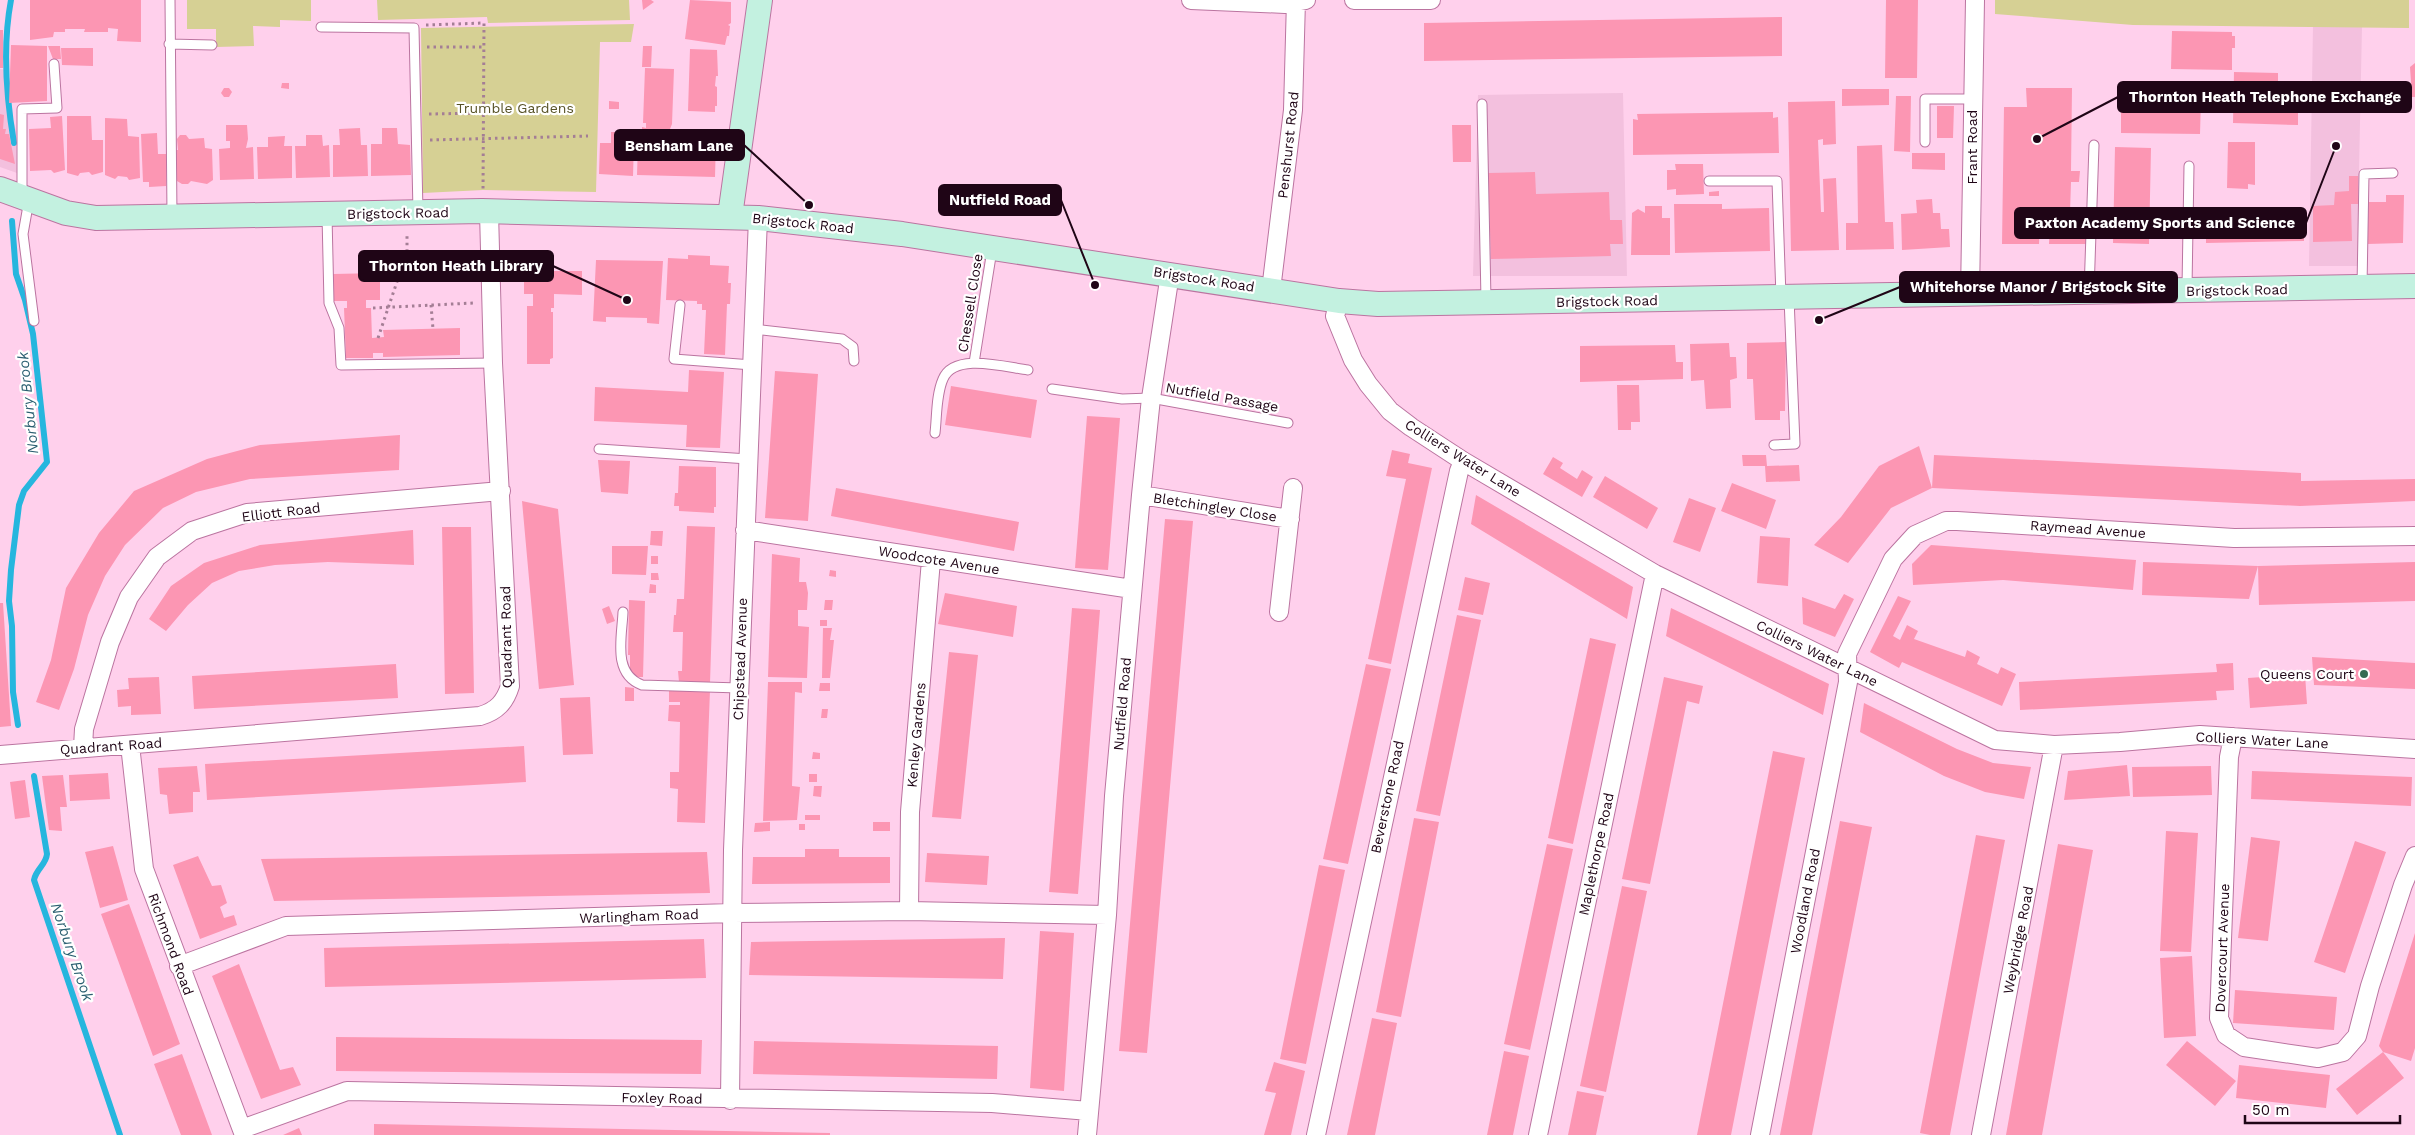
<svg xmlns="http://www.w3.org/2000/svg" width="2415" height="1135" font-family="'Work Sans',sans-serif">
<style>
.built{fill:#f3c0de}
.green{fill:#d6d094}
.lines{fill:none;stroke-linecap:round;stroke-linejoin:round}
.stream{stroke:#26b6de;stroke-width:6}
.building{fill:#fc96b3}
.lane-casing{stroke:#bb74a0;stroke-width:11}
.street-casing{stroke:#bb74a0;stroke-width:20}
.secondary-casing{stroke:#bb74a0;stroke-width:26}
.path{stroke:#a47e95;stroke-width:3;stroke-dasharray:2.5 4;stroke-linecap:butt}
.lane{stroke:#fff;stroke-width:9}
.street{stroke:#fff;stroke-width:18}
.secondary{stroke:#c3f1e0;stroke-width:24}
.poi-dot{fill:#346b52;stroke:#fff;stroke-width:2}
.labels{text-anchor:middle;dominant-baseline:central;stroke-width:4.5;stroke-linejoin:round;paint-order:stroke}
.park-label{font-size:14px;fill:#575227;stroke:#fff}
.street-label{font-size:14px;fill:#1f0516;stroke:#fff}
.poi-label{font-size:14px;fill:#1f0516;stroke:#fff;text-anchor:end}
.water-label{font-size:15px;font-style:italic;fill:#2b5f71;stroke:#fff}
.leader{fill:none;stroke:#1f0516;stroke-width:2}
.callout-dot{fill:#1f0516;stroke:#fff;stroke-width:2}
.callout{fill:#1f0516;stroke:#1f0516;stroke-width:2}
.callout-label{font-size:15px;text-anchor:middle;font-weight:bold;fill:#fff}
</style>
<rect width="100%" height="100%" fill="#ffd0ec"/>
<!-- built -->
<path class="built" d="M2313,25l49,2 -5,239h-48z
M0,69l9,1 -1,33 8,27 1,43 -17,-6z
M1623,93l4,183h-154l5,-181z"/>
<!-- green -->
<path class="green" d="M187,0h124v21l-31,-1v7l-27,-1 1,20 -38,1v-18h-29z
M377,0h252l1,20 -142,3 -1,-6 -109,3z
M1995,0h414v28l-276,-3 -138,-11z
M634,24l-3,18h-31l-4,150 -113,-2 -60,3 -2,-165z"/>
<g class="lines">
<!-- stream -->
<path class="stream" d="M11,0c-9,48 -5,96 3,143
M12,221l4,53 9,26 8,34 14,128 -23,29 -5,14 -8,65 -2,31 3,25 1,66 5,33
M34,776l13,78c-1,11 -11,15 -13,26l86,255"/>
</g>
<!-- building -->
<path class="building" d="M30,0h111v42l-24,-1 1,-12 -10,-1v4h-24l1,-3h-20v3h-11l-1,5 -23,3z
M642,0h9l3,2 -11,8z
M690,0l41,2v21l-3,2 2,1 -1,10h-2l-2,9 -40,-6z
M1886,0h32l-1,78h-32z
M1782,17v39l-358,5v-38z
M0,30h3v38h-3z
M2172,31l60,1v4h3v12h-3v22l-61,-1z
M11,45l36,1v55l-38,2z
M48,46h12l1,13h-8z
M643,46h9l-1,21h-9z
M61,48h32v18l-31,-1z
M690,49l27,1 1,26h-2l-1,10 2,1v19h-2v6l-27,-1z
M2415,63v34h-3l-2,-30z
M645,68l29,1 -2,55 -2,5h7v4l33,2v4h6l-1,38 -78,-2 1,-32 4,1v-17l4,1v-5h-3z
M2234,72l44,1v11l20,1v40l-65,-2z
M282,83h7v6l-8,-1z
M224,88h5l3,4 -3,5h-5l-3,-4z
M2026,88h46l-1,83h9l-1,11h-8l-1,31 17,1 -1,30h-37l1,-20h-10l-1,20h-37l2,-137h23z
M1842,89h47v16l-47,1z
M1896,96h15l-1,56 -16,-1z
M2121,97l80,1 -1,36 -79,-1z
M609,101l10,1v7h-10z
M1835,101l1,43 -13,1v-6l-5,1 3,72h3l-1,-33 13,-1 3,72 -48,1 -3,-149z
M1937,106h17l-1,32h-16z
M1773,112v6l5,-1 1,36 -146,2v-36l5,1 -1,-6z
M0,114l4,1 -1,14h3l-1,5h4l6,30 -15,-5z
M62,116l3,54 -11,3 -3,-3 -21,1 -1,-42 22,-1 -1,-11z
M67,116h24l1,24h11v32l-11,3 -3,-3 -9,1 -2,3 -11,-3z
M105,118l22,1 1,17 11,1 1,41 -11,2 -2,-3 -9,-1 -3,3 -10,-4z
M226,125h21l1,14 -2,9 7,-1 1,32 -34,1 -1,-31 11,-1v-7h-4z
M1452,125h19v37h-18z
M360,128l1,17h6l1,31 -35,1v-32h7l-1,-16z
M382,128h15l1,16 12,1 1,30 -40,1v-32h11z
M611,132h17v11h6l-1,33 -34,-2 1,-31h11z
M157,133l1,21h9l-1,32 -17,1v-5h-6l-2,-48z
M180,135h6l3,4 15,-1 1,10 7,1 1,31 -6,4 -16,-3 -3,3h-6l-5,-3 -1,-31h2l-1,-11z
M306,135h16l1,11 6,-1 1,32 -34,1 -1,-32h11z
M285,136l-1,10h8v32l-34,1 -1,-32h11v-10z
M2228,142h27v43l-7,-1v5l-21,-1z
M1882,145l3,77h8l1,27 -48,1v-27h12l-1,-77z
M2115,147l36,1 -2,96 -36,-1z
M1912,153h33v17l-33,-1z
M1675,164h28l1,30 -28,1v-6l-9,1v-20h9z
M1535,172l1,22 73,-2 1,28h12l1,24h-13l1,12 -120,3 -3,-86z
M2349,176h9v28h-7l1,37 -39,1v-36l21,-1 1,-13 14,-1z
M1719,191v5h-10v-4z
M2386,195h18l-1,48 -36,1v-42h19z
M1932,199l1,14h7l1,16h8l1,18 -48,3 -1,-36 16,-1 -1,-13z
M1674,204h48v5l47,-1 1,43 -95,2z
M1645,206h17v12h8v37h-39l1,-42 6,-4 7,4z
M2304,215v26l-98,2v-27z
M688,255l22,1v9l19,1 -1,17h3l-1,21h-3l-2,51 -21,-1 2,-44h-4v-6h-5v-3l-31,-1 2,-42 20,1z
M596,260l67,1 -4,63 -12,-1v-5l-41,-1v5l-13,-1z
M524,271h58v24l-28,-1v14h-3v4h2v46l-3,1v5h-23v-58h6v-12h-9z
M380,273v27h-14v8h5l1,30 12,-1 -1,-7 77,-2v27l-77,2v-4h-10v5h-27l-2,-50h3v-7h-13l-1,-27z
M1786,342l-1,69h-5v9h-25l-2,-41h-6v-36z
M1729,343l1,14h6l1,21 -7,2 1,28 -25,1 -2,-29 -13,1 -1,-37z
M1675,345l1,17h7v17l-103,3v-36z
M689,370l35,2 -4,76 -34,-1 1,-22 -93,-4 1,-34 93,5z
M775,371l43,3 -10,147 -43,-3z
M1617,385h22l1,37h-9v8h-13z
M951,386l86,14 -6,38 -86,-13z
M1087,416l33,2 -12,152 -33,-2z
M400,435l-1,35 -149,9 -54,13 -33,16 -38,37 -20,31 -17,39 -14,54 -15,41 -23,-8 15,-42 15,-72 33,-55 35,-42 73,-32 53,-14z
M1919,446l13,42 2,-33 367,18v8l114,-2v22l-115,5 -368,-18 -41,20 -43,55 -34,-18 27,-28 38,-51z
M1392,450l18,4 -2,9 24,5 -41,196 -23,-5 38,-180 -20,-3z
M1742,455h24l1,11 32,-1 1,16 -34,1 -1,-16h-22z
M1553,457l10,6 -3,5 17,11 5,-9 11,7 -11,20 -39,-23z
M598,460l32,1 -2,33 -27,-2z
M679,466l37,1v40h-2v6l-35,-2v-5h-5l1,-13h3z
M1605,476l53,32 -11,21 -54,-32z
M1732,483l44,17 -10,29 -45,-18z
M836,488l183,34 -5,29 -183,-35z
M1476,495l157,92 -6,32 -156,-95z
M1689,498l27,10 -16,44 -27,-10z
M522,501l36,8 16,176 -35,4z
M1165,519l28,2 -46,532 -28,-2z
M687,526l28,1 -5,156 -31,-1 -1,-11h4l1,-39h-10l1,-17h2l1,-16h7z
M442,527h29l3,166 -29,1z
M413,530l1,35 -86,-3 -53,3 -36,6 -27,12 -24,22 -22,26 -17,-12 22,-33 33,-23 56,-18z
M651,531h12l-1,15 -12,-1z
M1760,536l30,2 -2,48 -31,-3z
M1931,545l205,15 -3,30 -130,-10 -90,5 -1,-21z
M612,546h36l-2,29 -34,-1z
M772,554l28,4 -1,24h7l2,11 -1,17h-9v16l11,1 -2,51 -39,-1z
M651,556h7v8h-7z
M2143,562l115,4 -9,33 -107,-4z
M2415,562v39l-156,4 -1,-39z
M830,570l6,1v6l-7,-1z
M651,573h7l1,7h-8z
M1465,577l25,6 -7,32 -25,-5z
M650,584l6,1v8h-7z
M945,593l72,13 -4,31 -75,-13z
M1844,594l10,5 -19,38 -32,-13 -1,-27 33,12z
M1898,596l13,5 -18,35 7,4 7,-15 11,6 -4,8 51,18 2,-7 13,7 -3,7 21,10 3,-7 15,7 -14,32 -100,-44 -3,6 -29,-16z
M629,600l16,1 -2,76h-6l-7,-7v-15h-2z
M825,600h8l-1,10h-8z
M0,603h3l8,123 -11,1z
M609,606l6,15 -8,3 -5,-15z
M1072,608l28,2 -22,284 -29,-2z
M1671,608l158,76 -6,31 -157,-79z
M1457,615l24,5 -41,196 -24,-5z
M820,620h7v6h-7z
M823,628h9l-2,12h4l-4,38h-8z
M1590,638l26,6 -43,200 -25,-6z
M949,652l29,3 -17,164 -29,-2z
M2312,657l103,6v26l-101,-4z
M2233,663l1,27 -18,1 1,9 -197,10 -1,-28 198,-10 -1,-8z
M396,664l2,34 -204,11 -2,-33z
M1366,664l25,5 -43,195 -25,-5z
M2305,674l2,30 -57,4 -2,-30z
M159,677l2,37 -30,1v-9l-13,1 -1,-17 12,-1 -1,-11z
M1664,677l39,9 -4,18 -12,-3 -37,183 -28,-5z
M768,682h34v11l-7,-1 -3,94 8,1 -3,33 -34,1z
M820,683h10v8h-11z
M625,687l9,1v13h-9z
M669,689l41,1 -5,133 -28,-1 1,-33 -8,-1v-16h9l1,-50 -12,-1 1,-16h11v-3h-11z
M590,697l3,57 -30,1 -3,-57z
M1864,703l93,46 36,14 38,4 -7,32 -39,-7 -41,-16 -84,-44z
M822,709h6l-1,9h-6z
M524,746l2,36 -319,18 -2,-36z
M1773,751l32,7 -74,377h-34z
M813,752l7,1v6h-8z
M2127,765l3,31 -66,4 4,-29z
M197,766l3,26h-7v20l-24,2 -2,-19 -7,-1 -2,-26z
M2211,766l1,29 -79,2 -1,-30z
M2252,771l160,6 -1,29 -160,-7z
M108,773l2,26 -40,2 -1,-26z
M809,774h8v8h-8z
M63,775l4,32h-7l2,24 -13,-1 -7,-54z
M25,780l5,37 -15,2 -5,-37z
M814,786h8l-1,11 -8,-1z
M805,815h15v5h-15z
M1414,818l25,4 -38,195 -25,-5z
M1840,821l32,6 -60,308h-32z
M770,822v9l-16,1 1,-9z
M873,822h17v9h-17z
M799,824h6v6h-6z
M2166,831l32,2 -7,119 -31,-1z
M1976,835l29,5 -55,295h-20l-10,-2z
M2251,837l29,4 -12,100 -30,-3z
M2355,841l31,11 -41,121 -31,-11z
M1547,844l26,5 -43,201 -26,-6z
M2058,844l35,6 -51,285h-36z
M113,846l15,54 -28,8 -15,-56z
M805,849h34v8h51v26l-138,1 1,-27h52z
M707,852l3,41 -436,8 -13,-42z
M927,853l62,3 -2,29 -62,-3z
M198,856l14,30 9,-1 6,18 -7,4 4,11 10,-3 3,10 -37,14 -27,-74z
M1319,865l26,5 -39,194 -26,-5z
M1622,886l25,5 -41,201 -26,-6z
M129,904l51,140 -27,12 -52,-142z
M1040,931l34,2 -10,158 -34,-3z
M2415,933v115l-4,13 -28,-9 -4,-6z
M1005,938l-2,41 -254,-4 2,-33z
M704,939l2,39 -381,9 -1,-39z
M2192,956l4,80 -32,2 -4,-80z
M239,964l41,106 13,-3 8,18 -40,14 -49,-123z
M2235,990l102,7 -3,33 -101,-7z
M1372,1018l25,5 -22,112h-28z
M336,1037l366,3 -1,34 -365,-3z
M754,1041l244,5 -1,33 -244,-5z
M2187,1041l49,40 -21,25 -49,-41z
M1504,1051l25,5 -16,79h-26z
M2383,1052l21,26 -47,37 -21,-26z
M182,1054l30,81h-31l-27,-71z
M1274,1062l31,9 -14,64h-27l12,-42 -11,-2z
M2239,1065l91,10 -4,33 -90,-10z
M1577,1091l27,5 -8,39h-28z
M374,1124l456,9v2h-456z
M299,1128l3,7h-19z"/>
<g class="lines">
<!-- lane casing -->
<g class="lane-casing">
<path id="lane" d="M170,0l2,215
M321,27l93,1 4,184
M169,44l43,1
M1482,104l4,196
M1925,142v-43h48
M1709,181h68l4,116
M22,194v-85l35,-1 -3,-44
M29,200l-6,34 11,87
M327,215l2,88 10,25 2,37 152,-2
M2362,287l2,-113 29,-1
M2187,288l2,-122
M2089,292l5,-147
M680,305l-6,54 78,6
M753,329l89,10 11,8 1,14
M974,363l18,-113
M1052,389l70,10 29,-1 137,25
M935,433c2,-17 1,-38 8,-54 11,-27 62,-12 85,-9
M1774,445l21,-1 -6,-146
M599,449l149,10
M623,612c-1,25 -11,62 19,73l97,3"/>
</g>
<!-- street casing -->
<g class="street-casing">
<path id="street" d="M1191,0l94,4 21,-4
M1354,0h77
M1271,290l22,-180 3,-110
M1970,294l5,-294
M1339,301l-4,15 18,44 15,24 22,27 21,16 52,34 192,113 340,166 59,5 66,-3 80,-7 215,14
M1141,495l149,24
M745,530l387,59
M1279,612l14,-124
M2233,737l-4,20 -10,261 7,17 18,12 74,11 25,-6 14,-16 13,-50 33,-101 12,-29
M130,745l14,124 100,266
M83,747l1,-18 26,-87 19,-45 28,-40 35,-26 55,-18 254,-22
M0,755l480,-39c17,-5 25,-14 30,-30l-17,-323 -4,-151
M909,911l1,-99 21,-252
M179,966l107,-40 446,-13 177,-2 198,4
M730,1100l3,-250 25,-632
M242,1129l105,-38 645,12 97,8
M1087,1135l20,-220 7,-119 27,-301 10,-97 19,-124
M1316,1135l143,-664 4,-10
M1538,1135l117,-561
M1760,1135l88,-453 -1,-28 46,-95 22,-24 31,-14h11l277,17 181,-2
M1981,1135l73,-390"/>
</g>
<!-- secondary casing -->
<g class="secondary-casing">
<path id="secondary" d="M0,189l66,24 30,5 386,-7 276,7 144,16 437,67 39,3 1037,-18
M730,216l30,-216"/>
</g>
<!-- path -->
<path class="path" d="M426,25l58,-2 -1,168
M427,47h57
M429,114l54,-1
M430,140l158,-4
M431,305l2,24
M373,308l100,-5
M378,338l29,-86v-19"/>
<!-- lane -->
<use href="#lane" class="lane"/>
<!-- street -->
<use href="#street" class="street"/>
<!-- secondary -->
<use href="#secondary" class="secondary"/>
</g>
<!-- markers -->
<circle class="poi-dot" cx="2364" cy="674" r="5"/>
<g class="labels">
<!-- park labels -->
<g class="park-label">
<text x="515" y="108">Trumble Gardens</text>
</g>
<!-- street labels -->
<g class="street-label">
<text transform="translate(1288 145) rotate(-84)">Penshurst Road</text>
<text transform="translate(1972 147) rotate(-90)">Frant Road</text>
<text transform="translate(398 213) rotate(-1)">Brigstock Road</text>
<text transform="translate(803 223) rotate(6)">Brigstock Road</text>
<text transform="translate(1204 279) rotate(9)">Brigstock Road</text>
<text transform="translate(2237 290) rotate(-1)">Brigstock Road</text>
<text transform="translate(1607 301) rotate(-1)">Brigstock Road</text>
<text transform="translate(970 303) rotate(-81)">Chessell Close</text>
<text transform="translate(1222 397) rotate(10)">Nutfield Passage</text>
<text transform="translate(1463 458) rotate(32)">Colliers Water Lane</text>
<text transform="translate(1215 507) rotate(9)">Bletchingley Close</text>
<text transform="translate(281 512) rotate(-7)">Elliott Road</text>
<text transform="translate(2088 529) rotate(4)">Raymead Avenue</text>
<text transform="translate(939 560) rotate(9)">Woodcote Avenue</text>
<text transform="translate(506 637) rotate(-91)">Quadrant Road</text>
<text transform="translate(1817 653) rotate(26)">Colliers Water Lane</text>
<text transform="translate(740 659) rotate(-88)">Chipstead Avenue</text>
<text transform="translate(1122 704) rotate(-85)">Nutfield Road</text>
<text transform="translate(916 735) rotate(-85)">Kenley Gardens</text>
<text transform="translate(2262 740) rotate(3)">Colliers Water Lane</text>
<text transform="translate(111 746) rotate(-4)">Quadrant Road</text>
<text transform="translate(1387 797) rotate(-78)">Beverstone Road</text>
<text transform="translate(1596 854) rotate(-78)">Maplethorpe Road</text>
<text transform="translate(1805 901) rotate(-79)">Woodland Road</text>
<text transform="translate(639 916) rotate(-2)">Warlingham Road</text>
<text transform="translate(2018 940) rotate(-79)">Weybridge Road</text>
<text transform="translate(171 944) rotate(70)">Richmond Road</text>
<text transform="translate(2222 948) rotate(-88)">Dovercourt Avenue</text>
<text transform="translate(662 1098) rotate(1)">Foxley Road</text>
</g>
<!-- poi labels -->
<g class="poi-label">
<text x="2354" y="674">Queens Court</text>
</g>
<!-- water labels -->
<g class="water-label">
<text transform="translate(28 403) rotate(-96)">Norbury Brook</text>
<text transform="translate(72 952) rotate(71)">Norbury Brook</text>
</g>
</g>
<!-- callouts -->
<path class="leader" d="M2037 139L2118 97M809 205L744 145M1095 285L1061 200M2336 146L2306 223M627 300L553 266M1819 320L1900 287"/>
<g class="callout-dot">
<circle cx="2037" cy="139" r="5"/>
<circle cx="809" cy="205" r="5"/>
<circle cx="1095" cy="285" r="5"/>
<circle cx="2336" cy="146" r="5"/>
<circle cx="627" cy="300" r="5"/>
<circle cx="1819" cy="320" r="5"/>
</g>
<g class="callout">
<rect x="2118" y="82" width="293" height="30" rx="5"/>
<rect x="615" y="130" width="129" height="30" rx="5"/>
<rect x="939" y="185" width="122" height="30" rx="5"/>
<rect x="2015" y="208" width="291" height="30" rx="5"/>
<rect x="359" y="251" width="194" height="30" rx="5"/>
<rect x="1900" y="272" width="277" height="30" rx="5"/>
</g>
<g class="callout-label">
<text x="2265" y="102">Thornton Heath Telephone Exchange</text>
<text x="679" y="151">Bensham Lane</text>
<text x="1000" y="205">Nutfield Road</text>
<text x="2160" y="228">Paxton Academy Sports and Science</text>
<text x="456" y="271">Thornton Heath Library</text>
<text x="2038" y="292">Whitehorse Manor / Brigstock Site</text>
</g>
<!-- scale -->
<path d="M2245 1115v8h155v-8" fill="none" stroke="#1f0516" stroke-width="2.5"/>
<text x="2252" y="1115" font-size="15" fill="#1f0516" stroke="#ffffff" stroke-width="4" paint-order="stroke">50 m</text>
</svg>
